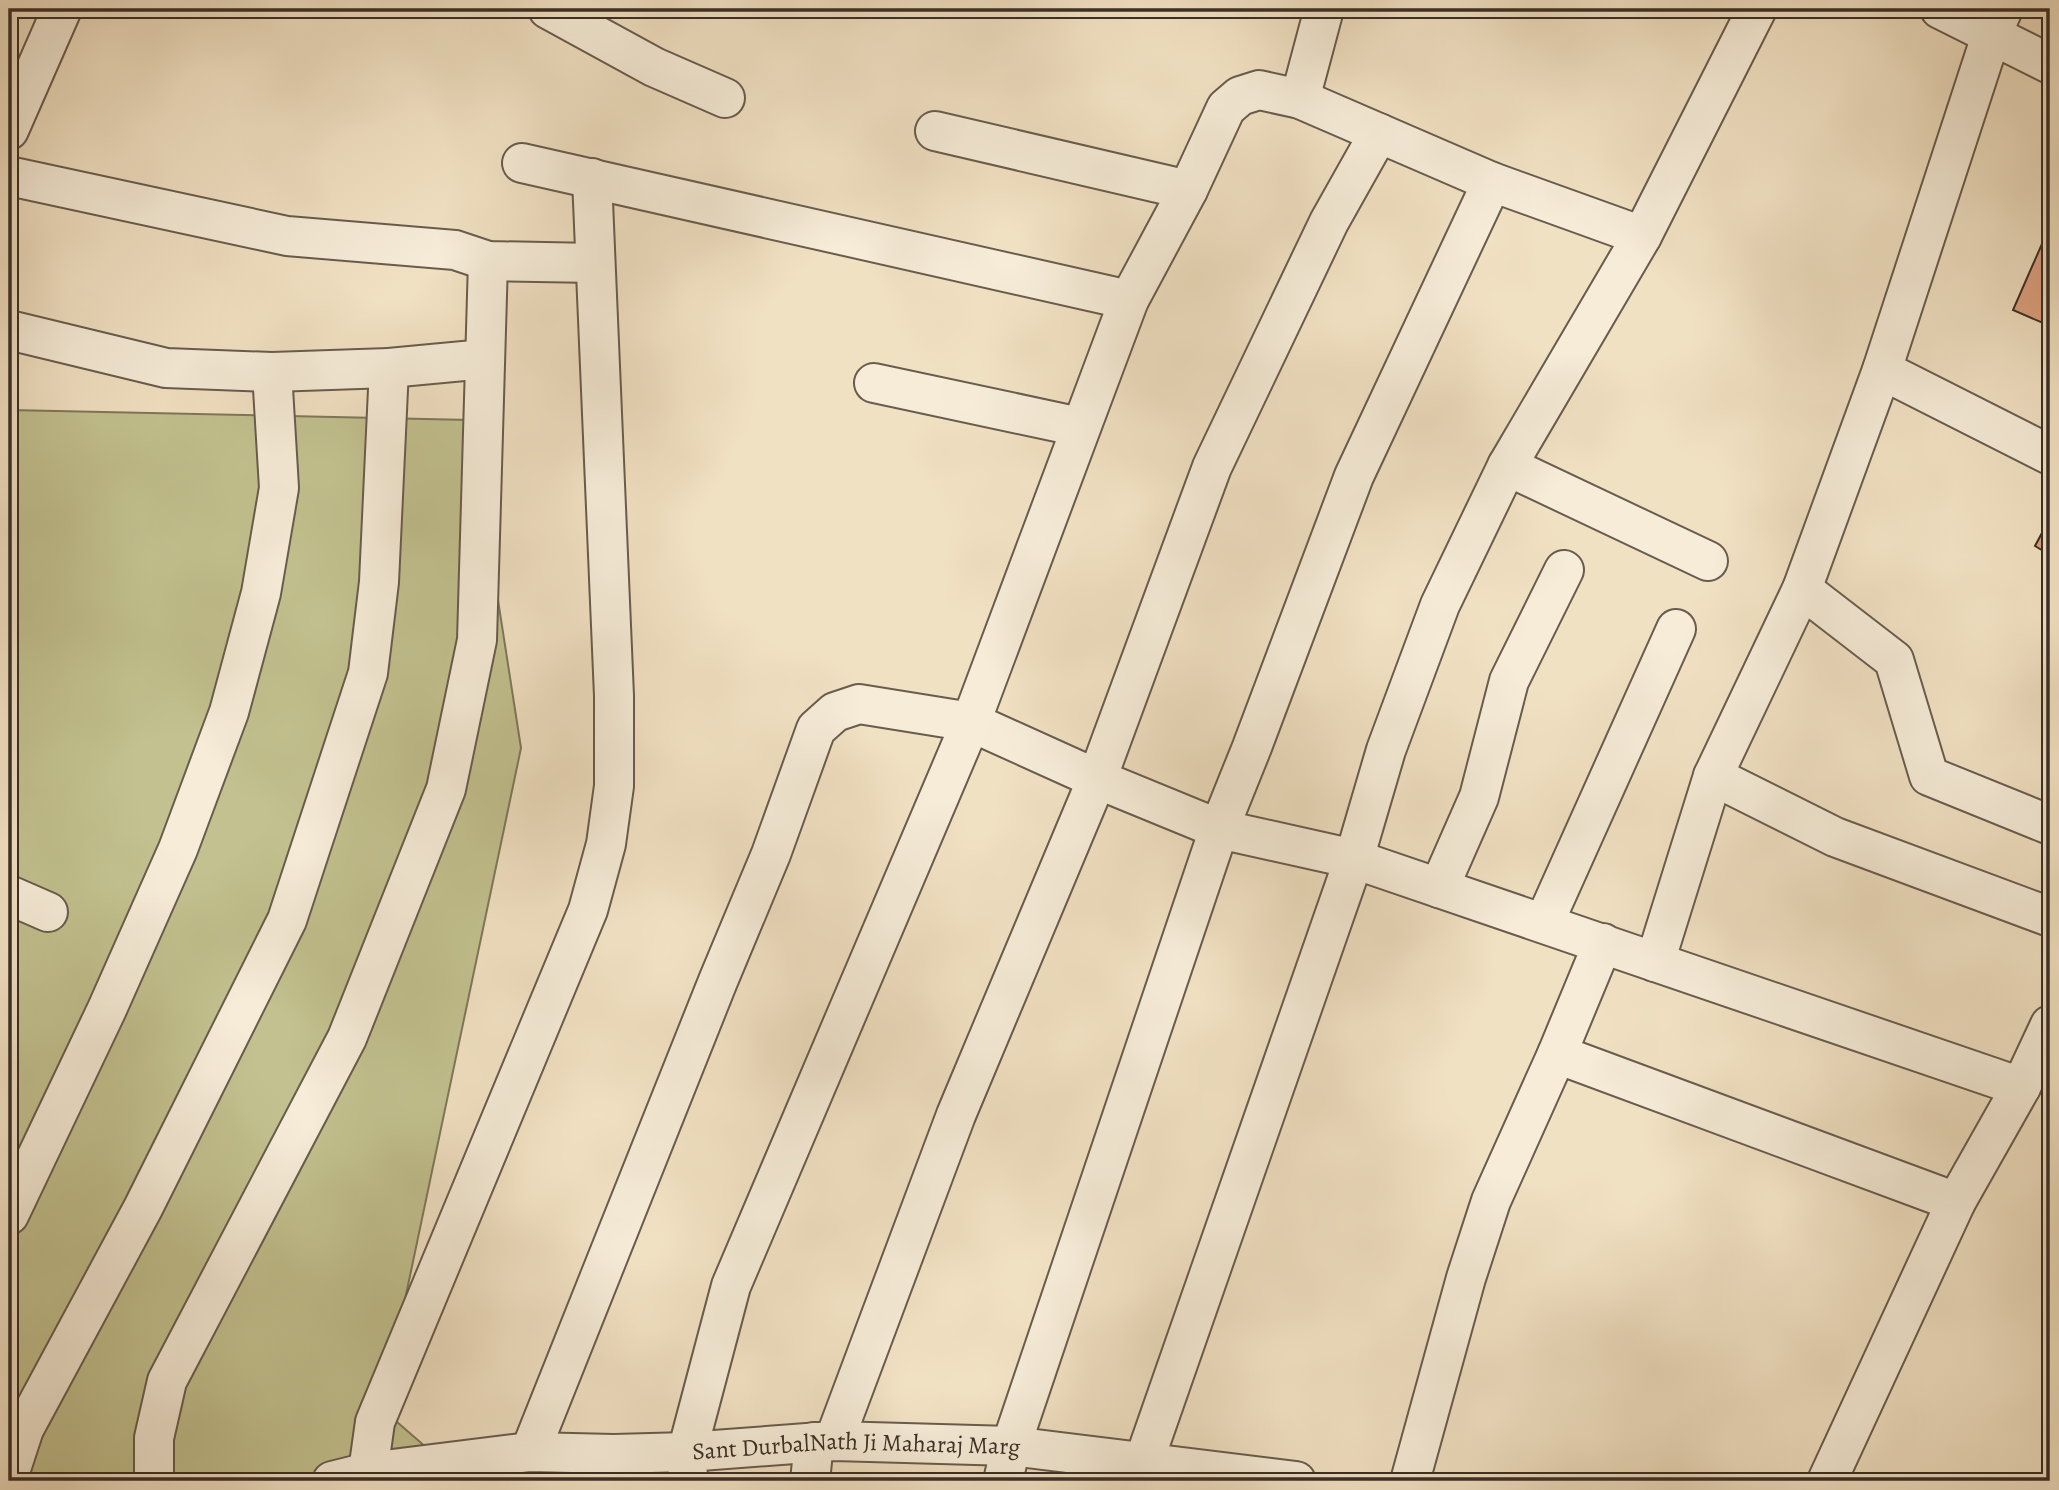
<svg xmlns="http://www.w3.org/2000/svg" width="2059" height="1490" font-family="Alegreya,serif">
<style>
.green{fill:#c2c18f;stroke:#7e785b;stroke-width:2}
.building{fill:#dfa282;stroke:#3a2f27;stroke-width:2}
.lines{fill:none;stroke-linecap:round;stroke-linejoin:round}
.minor-casing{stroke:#685c4e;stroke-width:42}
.minor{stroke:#f6ecd8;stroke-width:38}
.labels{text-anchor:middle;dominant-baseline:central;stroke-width:7;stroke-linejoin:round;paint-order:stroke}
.street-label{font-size:24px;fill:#3a2f27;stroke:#f6ecd8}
</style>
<rect width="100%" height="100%" fill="#f1e1c3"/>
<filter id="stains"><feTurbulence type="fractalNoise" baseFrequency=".00286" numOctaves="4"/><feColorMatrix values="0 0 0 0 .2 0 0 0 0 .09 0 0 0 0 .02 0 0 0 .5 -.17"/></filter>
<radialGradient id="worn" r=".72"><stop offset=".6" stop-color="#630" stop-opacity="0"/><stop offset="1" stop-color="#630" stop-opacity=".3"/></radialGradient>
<!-- green -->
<path class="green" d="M9,410l461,10 51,328 -139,661 83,72h-456z"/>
<!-- building -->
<path class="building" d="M2045,237l5,3v86l-37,-16z
M2050,518v37l-15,-9z"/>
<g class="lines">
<!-- minor casing -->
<g class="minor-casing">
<g id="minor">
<path d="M548,9l106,58 71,31"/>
<path d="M1940,9l110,55"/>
<path d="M1300,99l24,-90"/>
<path d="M9,130l53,-121"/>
<path d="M935,131l253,59"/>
<path d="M522,163l607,137"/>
<path d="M9,176l278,60 168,14 33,11 107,2"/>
<path d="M9,330l157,38 106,4 117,-4 96,-9"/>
<path d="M1882,370l168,85"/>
<path d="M874,383l206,44"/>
<path d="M1507,466l201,95"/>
<path d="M1802,589l92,71 35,116 121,49"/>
<path d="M1713,776l122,61 215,80"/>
<path d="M1439,888l40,-91 30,-116 55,-111"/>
<path d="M9,895l39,17"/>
<path d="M1544,923l132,-294"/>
<path d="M1655,962l58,-186 89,-187 80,-219 109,-334 12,-27"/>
<path d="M1557,1054l399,148"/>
<path d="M9,1215l98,-206 71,-160 51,-137 32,-119 18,-105 -7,-116"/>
<path d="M834,1441l122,-326 141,-336 115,-312 117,-245 50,-89"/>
<path d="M530,1452l188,-471 53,-127 45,-125 19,-17 24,-8 112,18 126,57 122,50 135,30 667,228"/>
<path d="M1144,1461l210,-602 32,-109 54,-145 67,-139 135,-230 115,-227"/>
<path d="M368,1472l7,-50 213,-512 18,-66 8,-58v-90l-22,-518"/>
<path d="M9,1475l15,-46 119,-221 144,-288 81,-247 11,-91 10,-214"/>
<path d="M154,1481v-43l13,-57 180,-343 99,-249 31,-149 11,-379"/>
<path id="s1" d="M332,1481l36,-9 162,-20 84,2 73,-2 147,-11 177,5 285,35"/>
<path d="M688,1481l-1,-29 44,-166 240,-564 158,-422 59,-110 38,-82 14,-12 19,-6 41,9 192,83 150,54"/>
<path d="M810,1481l4,-39"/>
<path d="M1003,1481l8,-35 208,-617 33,-82 102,-271 138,-294"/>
<path d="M1410,1481l56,-203 25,-77 66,-147 46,-111"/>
<path d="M1827,1481l129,-279 65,-115 29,-62"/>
</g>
</g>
<!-- minor -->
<use href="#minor" class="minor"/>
</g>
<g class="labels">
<!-- street labels -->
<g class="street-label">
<text stroke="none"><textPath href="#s1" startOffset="527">Sant DurbalNath Ji Maharaj Marg</textPath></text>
</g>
</g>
<!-- margin -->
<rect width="2059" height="1490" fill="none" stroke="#f1e1c3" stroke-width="35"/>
<rect x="10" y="10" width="2038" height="1469" fill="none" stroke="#3a2f27" stroke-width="3.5"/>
<rect x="18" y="18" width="2024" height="1455" fill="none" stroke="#3a2f27" stroke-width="2"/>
<rect width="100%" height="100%" filter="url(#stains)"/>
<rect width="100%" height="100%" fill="url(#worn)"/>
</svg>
